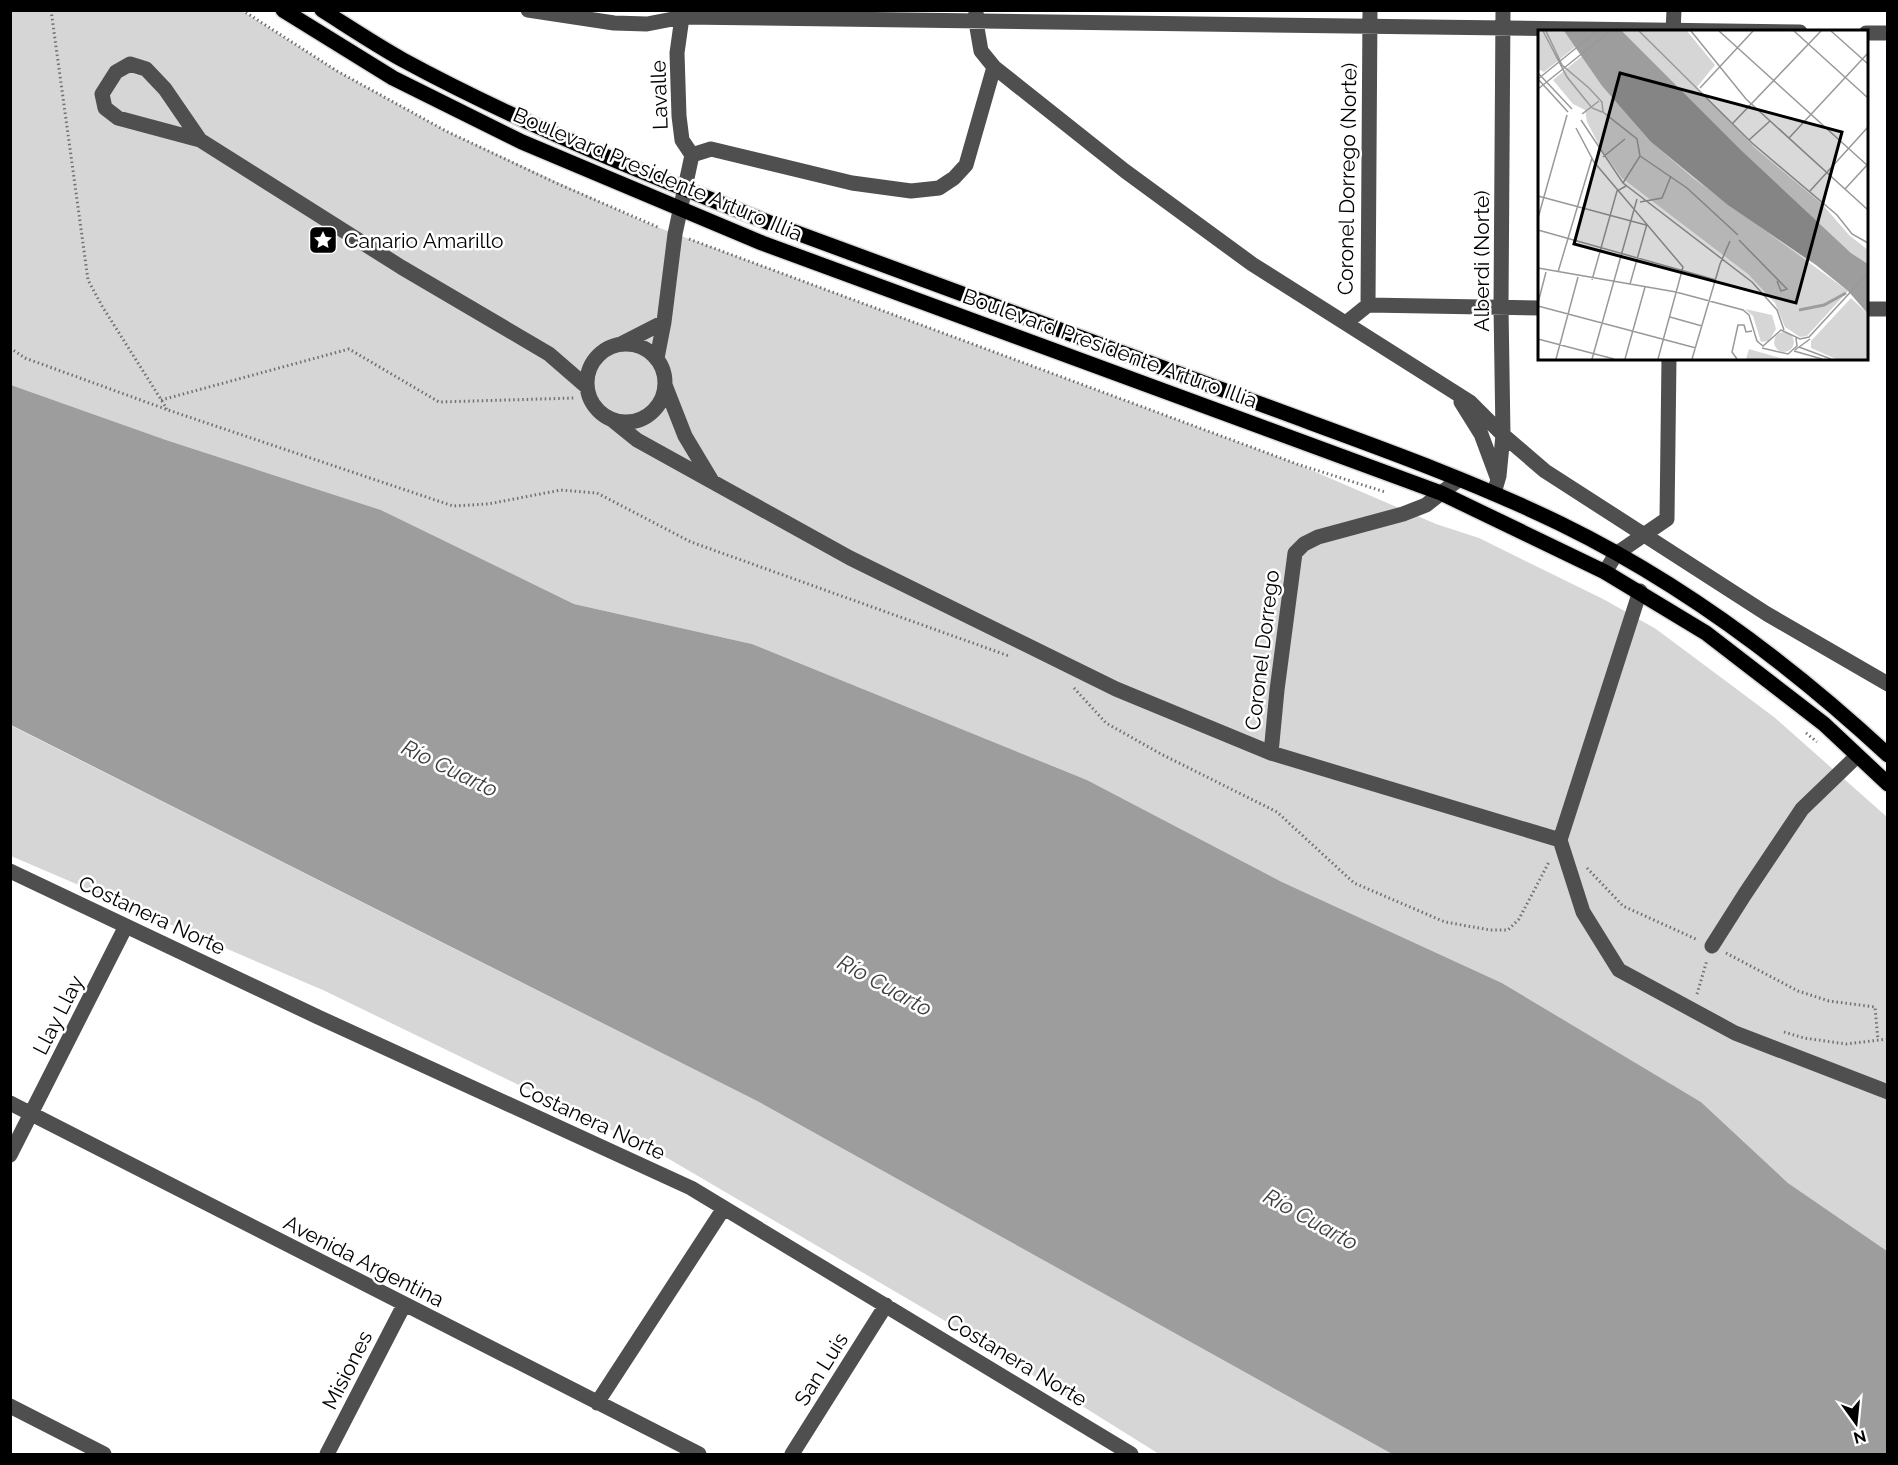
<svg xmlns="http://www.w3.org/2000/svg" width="1898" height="1465" font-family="Raleway,sans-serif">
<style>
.green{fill:#d6d6d6}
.water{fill:#9d9d9d}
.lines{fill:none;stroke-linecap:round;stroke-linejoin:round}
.major-casing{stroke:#dbdbdb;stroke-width:18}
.path{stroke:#717171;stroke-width:3;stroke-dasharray:1.5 3;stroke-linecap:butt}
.minor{stroke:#4f4f4f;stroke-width:15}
.major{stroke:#000;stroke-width:15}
.labels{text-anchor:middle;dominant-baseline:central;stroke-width:5;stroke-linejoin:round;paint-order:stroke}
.street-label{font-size:21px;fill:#000;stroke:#fff}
.poi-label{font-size:21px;fill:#000;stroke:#fff;text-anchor:start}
.water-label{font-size:22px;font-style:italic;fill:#3e3e3e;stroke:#fff}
.inset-river{fill:none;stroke:#9d9d9d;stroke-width:3}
.inset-road{fill:none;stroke:#999;stroke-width:1.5}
.view{fill:#000;fill-opacity:0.15;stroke:#000;stroke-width:3}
.inset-edge{fill:none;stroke:#000;stroke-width:3}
</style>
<rect width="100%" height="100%" fill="#fff"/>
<!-- green -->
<path class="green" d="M11,11h231l95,60 109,60 203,93 648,240 139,60 43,14 126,62 51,29 118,88 113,100v434l-99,-68 -87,-81 -199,-119 -220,-101 -195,-102 -335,-136 -178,-40 -193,-94 -215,-70 -155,-55z
M10,725l749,377 633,352h-233l-200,-125 -302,-177 -332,-161 -314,-135z"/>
<!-- water -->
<path class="water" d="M11,385l155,55 215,70 193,94 178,40 335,136 195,102 220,101 199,119 87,81 99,68v203h-495l-633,-352 -748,-377z"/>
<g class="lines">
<!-- major casing -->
<g class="major-casing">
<path id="major" d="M283,10l110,68 129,64 240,101 679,250 164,79 101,61 118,91 64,60
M322,10c27,17 54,35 81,50 118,64 243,114 367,163 151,55 302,111 453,167 113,43 229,81 338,134 121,59 229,140 327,231"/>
</g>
<!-- path -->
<path class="path" d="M51,10l37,270 14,26 65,103
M242,10l95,61 109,60 110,52 104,45
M689,239l608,225 88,28
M10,348l15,10 143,52 285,96 35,-2 73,-14 36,3 94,49 318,114
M161,400l188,-51 90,53 136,-4
M1074,688l32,35 55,31 116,58 77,71 91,39 45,8h18l11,-11 30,-57
M1806,733l11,9
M1587,868l36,38 75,34
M1726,953l72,38 31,10 46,6 3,33
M1697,994l10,-34
M1784,1032l20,6 42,6 42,-5"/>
<!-- minor -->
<path class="minor" d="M528,10l86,13 33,1 36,-7 1117,15
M976,10v12l5,29 13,16 131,104 127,93 218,138 33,33 42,36 222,143 121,70
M1673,32l1,-22
M1866,33h22
M200,140l-35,-51 -19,-20 -16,-5 -14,8 -14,22 3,14 13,10 82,22 201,127 148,87 38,33
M692,155l19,-6 141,34 59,8 28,-3 15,-10 12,-13 28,-98
M1368,305l172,3
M1866,309h22
M1347,322l21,-17 2,-295
M587 383a39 39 0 1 1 78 0a39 39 0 1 1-78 0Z
M621,344l43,-22
M657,358l7,-36 11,-88 17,-79 -10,-15 -3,-24 -2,-63 6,-43
M665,385l20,51 27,45
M1461,402l20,32 16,43
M611,419l26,21 213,118 266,131 155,64 289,87
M1494,493l5,-17 4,-41 -2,-128 2,-297
M1605,572l11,-18 51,-35 2,-161
M1640,591l-80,249 23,72 36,58 116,63 153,59
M1271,753l6,-63 18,-137 9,-9 14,-7 85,-23 23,-9 32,-25
M10,871l308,146 373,171 440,266
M1712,946l33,-52 57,-85 55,-53
M10,1103l689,351
M10,1155l116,-229
M597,1403l127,-195
M10,1406l94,48
M327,1454l77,-149
M792,1454l94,-149"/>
<!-- major -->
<use href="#major" class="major"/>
</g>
<!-- icons -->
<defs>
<g id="sight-square" transform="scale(1.5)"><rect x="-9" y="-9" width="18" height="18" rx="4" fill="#000" stroke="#fff"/><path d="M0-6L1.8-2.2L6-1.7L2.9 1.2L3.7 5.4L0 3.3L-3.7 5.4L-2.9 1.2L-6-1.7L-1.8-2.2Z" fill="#fff"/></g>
</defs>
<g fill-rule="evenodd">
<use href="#sight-square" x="323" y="240"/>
</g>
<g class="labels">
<!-- street labels -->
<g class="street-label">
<text transform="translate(659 95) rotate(-92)">Lavalle</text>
<text transform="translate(658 174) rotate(23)">Boulevard Presidente Arturo Illia</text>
<text transform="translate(1347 179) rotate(-89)">Coronel Dorrego (Norte)</text>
<text transform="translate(1481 261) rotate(-90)">Alberdi (Norte)</text>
<text transform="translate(1110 348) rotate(20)">Boulevard Presidente Arturo Illia</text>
<text transform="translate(1262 650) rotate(-83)">Coronel Dorrego</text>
<text transform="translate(152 915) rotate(25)">Costanera Norte</text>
<text transform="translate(58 1015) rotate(-63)">Llay Llay</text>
<text transform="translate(592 1120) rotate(25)">Costanera Norte</text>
<text transform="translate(364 1261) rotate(27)">Avenida Argentina</text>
<text transform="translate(1017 1360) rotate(31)">Costanera Norte</text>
<text transform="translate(821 1369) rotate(-58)">San Luis</text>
<text transform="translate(347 1370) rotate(-63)">Misiones</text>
</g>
<!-- poi labels -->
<g class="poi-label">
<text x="344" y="240">Canario Amarillo</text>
</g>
<!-- water labels -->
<g class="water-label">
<text transform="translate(450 768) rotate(26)">Río Cuarto</text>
<text transform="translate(885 985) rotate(29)">Río Cuarto</text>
<text transform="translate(1311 1219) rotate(29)">Río Cuarto</text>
</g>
</g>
<!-- overview -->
<g transform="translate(1538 30)">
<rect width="330" height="330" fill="#fff"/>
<path d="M0,1h26l11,16 -31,25 -6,-3zM84,1h65l28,34 -18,22 58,61 67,56 27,31 19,15v14l-17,-11 -109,-102zM44,26l20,30 49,56 42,36 155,113 -41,45 -7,1 -15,-10 -10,-24 -27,-29 -126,-96 -21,-29 -14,-27 -2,-12 -12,-6 -20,-24zM313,268l17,16v45h-32l-25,-11v-7zM207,279l27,6 4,14 -7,12 -8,1 -8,-26zM236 312a10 10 0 1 1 20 0a10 10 0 1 1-20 0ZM211,319l34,10h-37z" fill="#d6d6d6"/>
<path d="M26,1h58l120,120 109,102 17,11v50l-20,-23 -32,-26 -88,-60 -77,-63 -49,-56z" fill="#9d9d9d"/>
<path class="inset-river" d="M261,280l25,-5 22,-12"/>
<path class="inset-road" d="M5,1l24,46 25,31 10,4M8,1l16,34 27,23 13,14 1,10 34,27 3,17 -17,27M101,1l113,112 85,72 15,19 16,9M153,1l55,68 122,111M181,1l149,135M256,1l74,67M293,1l37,33M0,43l34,36M0,49l59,-48M0,49l30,33M162,58l53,-57M0,59l72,-58M44,84l17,-13M43,90l42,63 129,99 25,28 7,20M195,93l88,-92M38,98l18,34 89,105 -25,92M251,108l79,-85M211,110l21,-19M102,126l47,32 51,47M65,127l22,-18M307,159l23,-25M272,161l58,-64M0,166l108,29M102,172l22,-4 9,-22M0,188l29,-103M0,200l178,50M201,210l48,49 -6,2 -4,-10M0,238l138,24 67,18 6,5 8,26 6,5 18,-16 19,9 9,-2 59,-64M20,242l34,-114M54,250l25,-89 9,-5M92,254l17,-60M0,273l8,-31M0,276l158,42M132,287l32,9M0,309l76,20M261,317l32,12M224,318l26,6 9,-8 -1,-8M257,320l15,-11M256,321l28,8M18,329l22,-82M54,329l45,-160M87,329l20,-72M154,329l28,-95 10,-23M199,329l-5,-7 6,-27h6l2,7 6,-1"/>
<path class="view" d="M82,43l222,59 -46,171 -222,-59z"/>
<rect width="330" height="330" class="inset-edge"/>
</g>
<!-- border -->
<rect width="1898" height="1465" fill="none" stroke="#000000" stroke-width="24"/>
<!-- north arrow -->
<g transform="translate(1856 1423) rotate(165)" stroke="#ffffff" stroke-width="4.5" paint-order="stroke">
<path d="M0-4.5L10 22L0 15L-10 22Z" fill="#000000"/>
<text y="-9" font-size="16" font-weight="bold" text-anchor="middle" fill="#000000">N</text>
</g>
</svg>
